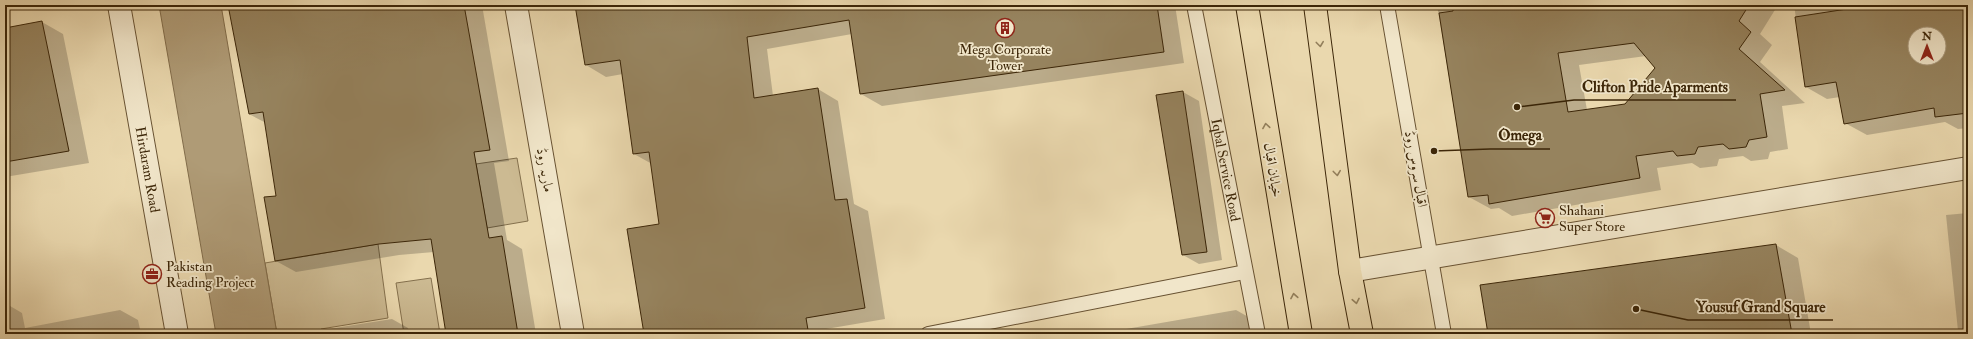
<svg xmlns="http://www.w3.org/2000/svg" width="1973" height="339" font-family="'IM FELL Double Pica',Amiri,serif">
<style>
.green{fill:#ccba92;stroke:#84704d}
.water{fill:#af9b76;stroke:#816c4a}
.shadow{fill:#0003;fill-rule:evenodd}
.building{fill:#96835e;stroke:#3c2608;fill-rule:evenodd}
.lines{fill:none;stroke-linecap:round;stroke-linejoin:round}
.lane-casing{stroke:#685232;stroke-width:16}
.street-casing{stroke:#685232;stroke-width:24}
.primary-casing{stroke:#3c2608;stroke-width:24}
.lane{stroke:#f1e6ca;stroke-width:14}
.street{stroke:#f1e6ca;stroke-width:22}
.primary{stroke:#ead8ae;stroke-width:22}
.oneway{stroke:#937f5b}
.labels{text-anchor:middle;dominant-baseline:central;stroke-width:3.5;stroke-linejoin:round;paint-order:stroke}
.poi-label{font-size:14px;fill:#3c2608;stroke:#f1e6ca;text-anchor:start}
.street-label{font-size:14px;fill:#3c2608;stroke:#f1e6ca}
.leader{fill:none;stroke:#3c2608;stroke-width:1.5}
.callout-dot{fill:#3c2608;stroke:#f1e6ca;stroke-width:1.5}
.callout-label{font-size:15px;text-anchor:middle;font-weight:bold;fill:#3c2608;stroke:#f1e6ca;stroke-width:3.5;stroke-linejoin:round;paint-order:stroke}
</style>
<rect width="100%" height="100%" fill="#ead8ae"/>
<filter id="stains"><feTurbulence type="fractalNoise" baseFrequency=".005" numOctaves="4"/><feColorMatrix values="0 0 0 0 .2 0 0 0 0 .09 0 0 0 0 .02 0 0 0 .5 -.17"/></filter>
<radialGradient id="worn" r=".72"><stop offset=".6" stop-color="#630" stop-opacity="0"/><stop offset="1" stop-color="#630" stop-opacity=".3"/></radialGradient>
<!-- green -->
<path class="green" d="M517,158l11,63 -41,7 -11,-64z
M378,244l10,74 -67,11v5h-44l-12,-71z
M431,278l9,56h-36l-8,-51z"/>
<!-- water -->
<path class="water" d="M159,5h62l56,329h-61z"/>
<!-- shadow -->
<path class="shadow" d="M229,5h253l27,156 -15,2 13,77 15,9 14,85h-89l-13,-82 -35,3 -103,17 -20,-11 -11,-63 12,-2 -11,-73 -17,-9z
M576,5h599l9,58 -302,43 -21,-12 -9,-60 -85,15 6,47 45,-7 20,12 16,103 14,7 17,108 -59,10 1,5h-182l15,-109 -8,-61 -18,-10 -11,-80 -17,3 -20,-12z
M1437,5h341l-18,29 12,11 -12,17 45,41 -23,3 6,43 -18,3 -2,7 -17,2 -8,-5 -24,3 -2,7 -17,2 -8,-5 -35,5 4,22 -149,26 -13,-8 -8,1 -22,-12zM1646,56l10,12 -31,37 -38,5 -8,-45z
M1794,5h174v123l-10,1 -13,-7 -78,13 -22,-12 -5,-26 -13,2 -21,-12zM1915,34h24v24h-24z
M42,22l21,12 26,129 -84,14v-148z
M1183,92l16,9 23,159 -23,4 -16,-9z
M1968,213v121h-5l-5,-3 -12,-116z
M1776,245l22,13 13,76h-322z
M5,303l17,10 3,15 95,-18 18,10 3,14h-136z
M1236,310l23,13 2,11h-164z
M392,319l16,9 1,6h-86l-1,-4z"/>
<!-- building -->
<path class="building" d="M228,5h236l26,145 -16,2 15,86 13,-2 16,98h-72l-15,-95 -52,5 -104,17 -11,-64 12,-1 -13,-84 -14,2z
M575,5h582l7,47 -304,42 -11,-74 -102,17 7,61 64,-10 17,112 12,-1 18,109 -59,10 2,12 -24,4h-140l-17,-105 32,-5 -10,-72 -16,2 -13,-94 -35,5z
M1453,5h296l-10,16 12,11 -12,17 46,41 -25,4 7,43 -18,3 -3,7 -17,2 -6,-5 -25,3 -3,7 -18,2 -4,-5 -37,5 4,22 -151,26 -1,-9 -20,2 -29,-184 14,-2zM1634,43l21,25 -30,36 -57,8 -10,-59z
M1873,5h95v108l-33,4 -1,-9 -90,16 -8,-42 -31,5 -10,-70zM1915,34h24v24h-24z
M42,21l27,130 -64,11v-134z
M1183,91l24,161 -25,3 -26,-160z
M1776,244l16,90h-304l-8,-49z"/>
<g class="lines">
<!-- lane casing -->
<g class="lane-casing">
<g id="lane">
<path id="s1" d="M1194,5l64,329"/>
<path d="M1387,5l57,329"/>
<path d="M928,334l317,-62"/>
</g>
</g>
<!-- street casing -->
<g class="street-casing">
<g id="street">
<path id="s2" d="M119,5l58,329"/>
<path d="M516,5l57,329"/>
<path d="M1350,271l618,-103"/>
</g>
</g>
<!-- primary casing -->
<g class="primary-casing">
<path id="primary" d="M1247,5l54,329
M1315,5l35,266 12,63"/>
</g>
<!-- lane -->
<use href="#lane" class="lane"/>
<!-- street -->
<use href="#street" class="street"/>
<!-- primary -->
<use href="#primary" class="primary"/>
</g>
<!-- one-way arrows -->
<defs><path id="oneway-chevron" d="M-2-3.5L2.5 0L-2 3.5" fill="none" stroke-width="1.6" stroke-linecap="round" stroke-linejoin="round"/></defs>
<g class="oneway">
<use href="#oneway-chevron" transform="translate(1320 44) rotate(83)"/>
<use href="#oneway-chevron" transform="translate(1266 126) rotate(-99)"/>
<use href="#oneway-chevron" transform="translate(1337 173) rotate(83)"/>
<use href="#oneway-chevron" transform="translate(1294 296) rotate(-100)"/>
<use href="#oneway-chevron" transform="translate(1356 301) rotate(79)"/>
</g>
<!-- icons -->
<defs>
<g id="building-ring" transform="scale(1)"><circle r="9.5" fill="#f1e6ca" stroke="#8f2418" stroke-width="1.5"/><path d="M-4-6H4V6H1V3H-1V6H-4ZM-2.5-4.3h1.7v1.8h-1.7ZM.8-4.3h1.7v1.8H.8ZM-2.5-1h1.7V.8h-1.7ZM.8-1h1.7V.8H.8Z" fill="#8f2418"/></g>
<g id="supermarket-ring" transform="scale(1)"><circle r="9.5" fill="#f1e6ca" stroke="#8f2418" stroke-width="1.5"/><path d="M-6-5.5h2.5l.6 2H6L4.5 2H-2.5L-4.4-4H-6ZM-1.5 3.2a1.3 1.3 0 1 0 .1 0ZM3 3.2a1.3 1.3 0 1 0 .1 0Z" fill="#8f2418"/></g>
<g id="office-ring" transform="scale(1)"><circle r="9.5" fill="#f1e6ca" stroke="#8f2418" stroke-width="1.5"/><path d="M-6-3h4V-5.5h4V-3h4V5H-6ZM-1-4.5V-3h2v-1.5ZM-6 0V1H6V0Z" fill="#8f2418"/></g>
</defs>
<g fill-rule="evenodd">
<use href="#building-ring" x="1005" y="28"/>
<use href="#supermarket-ring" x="1545" y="218"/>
<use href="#office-ring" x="152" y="274"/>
</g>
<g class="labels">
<!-- poi labels -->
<g class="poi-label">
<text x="1005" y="49" text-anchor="middle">Mega Corporate<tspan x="1005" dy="16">Tower</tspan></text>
<text x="1559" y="210">Shahani<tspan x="1559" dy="16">Super Store</tspan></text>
<text x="166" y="266">Pakistan<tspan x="166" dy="16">Reading Project</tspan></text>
</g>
<!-- street labels -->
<g class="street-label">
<text transform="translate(1416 169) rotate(80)">اقبال سروس روڈ</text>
<text stroke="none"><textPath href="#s2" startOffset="167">Hirdaram Road</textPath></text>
<text transform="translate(545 170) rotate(80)">ماریہ روڈ</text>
<text stroke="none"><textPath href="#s1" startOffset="168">Iqbal Service Road</textPath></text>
<text transform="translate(1273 170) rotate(81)">خیابان اقبال</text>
</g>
</g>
<!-- callouts -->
<path class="leader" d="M1517 107L1574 100H1736M1434 151L1490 149H1550M1636 309L1688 320H1833"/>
<g class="callout-dot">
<circle cx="1517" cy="107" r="4"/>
<circle cx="1434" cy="151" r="4"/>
<circle cx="1636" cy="309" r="4"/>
</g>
<g class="callout-label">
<text x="1655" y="92">Clifton Pride Aparments</text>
<text x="1520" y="140">Omega</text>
<text x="1761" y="312">Yousuf Grand Square</text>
</g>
<!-- margin -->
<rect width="1973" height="339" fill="none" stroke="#ead8ae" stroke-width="20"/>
<rect x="6" y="6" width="1961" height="327" fill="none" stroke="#3c2608" stroke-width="2"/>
<rect x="10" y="10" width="1953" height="319" fill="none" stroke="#3c2608"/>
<!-- north arrow -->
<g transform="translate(1927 46)"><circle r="19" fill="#f1e6ca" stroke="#a9997c"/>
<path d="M0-3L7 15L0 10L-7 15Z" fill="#8f2418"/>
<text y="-6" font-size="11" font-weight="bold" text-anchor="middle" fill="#3c2608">N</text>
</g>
<rect width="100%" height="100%" filter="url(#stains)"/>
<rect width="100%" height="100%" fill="url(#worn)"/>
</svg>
